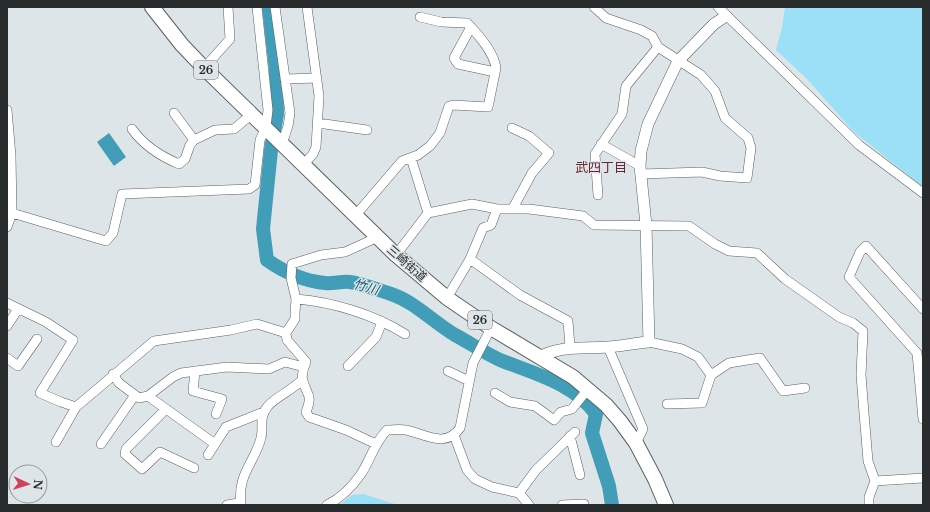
<svg xmlns="http://www.w3.org/2000/svg" width="930" height="512" font-family="'Libre Baskerville','Noto Sans JP',serif">
<style>
.green{fill:#9be0f6}
.water{fill:#429eb8}
.lines{fill:none;stroke-linecap:round;stroke-linejoin:round}
.river{stroke:#429eb8;stroke-width:14}
.minor-casing{stroke:#5a6062;stroke-width:10}
.tertiary-casing{stroke:#5a6062;stroke-width:12}
.primary-casing{stroke:#5a6062;stroke-width:16}
.minor{stroke:#fff;stroke-width:9}
.tertiary{stroke:#fff;stroke-width:11}
.primary{stroke:#fff;stroke-width:14}
.labels{text-anchor:middle;dominant-baseline:central;stroke-width:3;stroke-linejoin:round;paint-order:stroke}
.shield{fill:#dee5e8;stroke:#5f6465;stroke-width:1}
.shield-label{font-size:11px;font-weight:bold;fill:#292c2d}
.street-label{font-size:12px;fill:#292c2d;stroke:#dee5e8}
.neighbourhood-label{font-size:13px;fill:#6b252f;stroke:#dee5e8}
.water-label{font-size:13px;font-style:italic;fill:#115c6f;stroke:#dee5e8}
</style>
<rect width="100%" height="100%" fill="#dee5e8"/>
<!-- green -->
<path class="green" d="M785,7h138v180l-69,-55 -46,-52 -32,-30 6,-23z
M363,494l35,11h-59l13,-10z"/>
<!-- water -->
<path class="water" d="M109,133l17,24 -12,9 -17,-24z"/>
<g class="lines">
<!-- river -->
<path class="river" d="M269,7l7,63 1,44 -6,36 -8,79 4,31c17,12 37,21 58,23 8,1 17,-2 25,-1 13,2 28,8 41,12 24,8 42,28 64,41 15,8 30,18 45,25 35,14 73,23 96,54l-4,19 17,53 3,19"/>
<!-- minor casing -->
<g class="minor-casing">
<path id="minor" d="M275,7l15,106 -2,13 -6,18
M594,7l12,11 35,12 11,6 6,11 43,28 14,16 10,27 23,20 3,10 -4,30 -27,-2 -18,-4 -61,2
M718,7l141,138 64,48
M471,27l-17,31 4,6 37,8
M204,68l26,-29 -2,-32
M285,79l32,-1
M7,110l4,46 1,57 94,28 7,-8 9,-39 127,-5 6,-4 5,-45 6,-13 2,-17 -11,-103
M174,113l20,27
M318,123l49,7
M512,128l17,8 20,17 -17,20 -19,35
M132,129c12,17 28,27 47,35l6,-5 5,-14 4,-5 21,-10 19,-1 18,-15
M601,144l39,22
M411,158l17,55
M304,164l9,-10 3,-7 3,-51 -12,-89
M598,195l-3,-41 27,-40 4,-28 32,-39
M497,209l-6,16 -8,3 -13,31 50,36 48,26 2,26
M355,216l47,-55 16,-6 12,-9 10,-13 9,-27 4,-1 35,2 8,-39c-2,-15 -18,-34 -29,-45l-26,-1 -21,-5
M7,227l5,-14
M396,255l32,-42 44,-9 25,5h32l54,7 11,9 95,1 26,18 14,7 28,2 28,26 54,38 14,6 10,8 -2,44 3,38 4,48 7,20 -6,16v8
M447,298l23,-39
M296,299c36,3 77,15 109,35
M7,303l39,19 27,18 -33,53 21,9 15,5
M923,309l-57,-63 -6,6 -11,25 68,76 6,66
M7,326l11,-17
M286,333l1,7 19,22c-2,5 -5,14 -3,19 4,15 10,13 3,31l3,5 37,13 30,14
M649,342l33,7 16,8 13,18 -9,28 -35,1
M608,347l35,82 -7,14
M7,358l11,8 19,-27
M348,366l28,-29 6,-15
M195,371l-2,20 29,8 -6,15
M448,371l21,10
M113,374l6,9 20,15 9,-2 25,-19 8,-4 46,-6 42,2 16,-7 19,5
M711,375l18,-12 31,-5 23,33 22,-3
M495,393l15,9 25,4 19,14 7,-8 11,-3 16,-20
M148,396l67,48
M165,410l-39,39 -1,5 17,15 18,-17 34,16
M454,435l13,35 8,9 17,8 27,6 10,12
M570,436l10,39
M56,442l20,-35 78,-66 77,-11 26,-6 29,9 9,-14v-6l1,-14 -5,-21 1,-14 29,-9 24,-3 33,-15
M101,444l34,-49
M208,455l18,-28 38,-15
M875,481l48,-3
M519,493l17,-23 39,-38
M227,505l11,-2 3,1
M241,505c-4,-31 13,-41 20,-67 3,-11 -3,-20 7,-32 8,-9 24,-16 34,-26
M327,505c14,-7 25,-18 34,-31 10,-15 13,-31 26,-44 6,0 13,-1 19,0 19,4 39,19 54,-2l13,-65 18,-35
M562,505l22,-1"/>
</g>
<!-- tertiary casing -->
<g class="tertiary-casing">
<path id="tertiary" d="M541,356c24,-11 42,-7 67,-9 14,-1 28,-4 41,-5l-3,-117 -6,-59 1,-15 7,-27 30,-63 36,-37 12,-8"/>
</g>
<!-- primary casing -->
<g class="primary-casing">
<path id="primary" d="M152,7l30,38 22,23 192,187 51,43 44,30 82,49 33,28 14,16 16,22 19,36 11,26"/>
</g>
<!-- minor -->
<use href="#minor" class="minor"/>
<!-- tertiary -->
<use href="#tertiary" class="tertiary"/>
<!-- primary -->
<use href="#primary" class="primary"/>
</g>
<g class="labels">
<!-- shield labels -->
<g class="shield">
<rect x="194" y="61" width="24" height="18" rx="3"/>
<rect x="468" y="311" width="24" height="18" rx="3"/>
</g>
<g class="shield-label">
<text x="206" y="70">26</text>
<text x="480" y="320">26</text>
</g>
<!-- street labels -->
<g class="street-label">
<text transform="translate(407 263) rotate(41)">三崎街道</text>
</g>
<!-- neighbourhood labels -->
<g class="neighbourhood-label">
<text x="601" y="167">武四丁目</text>
</g>
<!-- water labels -->
<g class="water-label">
<text transform="translate(366 287) rotate(16)">竹川</text>
</g>
</g>
<!-- border -->
<rect width="930" height="512" fill="none" stroke="#292c2d" stroke-width="16"/>
<!-- north arrow -->
<g transform="translate(28 484) rotate(94)"><circle r="19" fill="#dee5e8" stroke="#969b9d"/>
<path d="M0-3L7 15L0 10L-7 15Z" fill="#d04058"/>
<text y="-6" font-size="11" font-weight="bold" text-anchor="middle" fill="#292c2d">N</text>
</g>
</svg>
